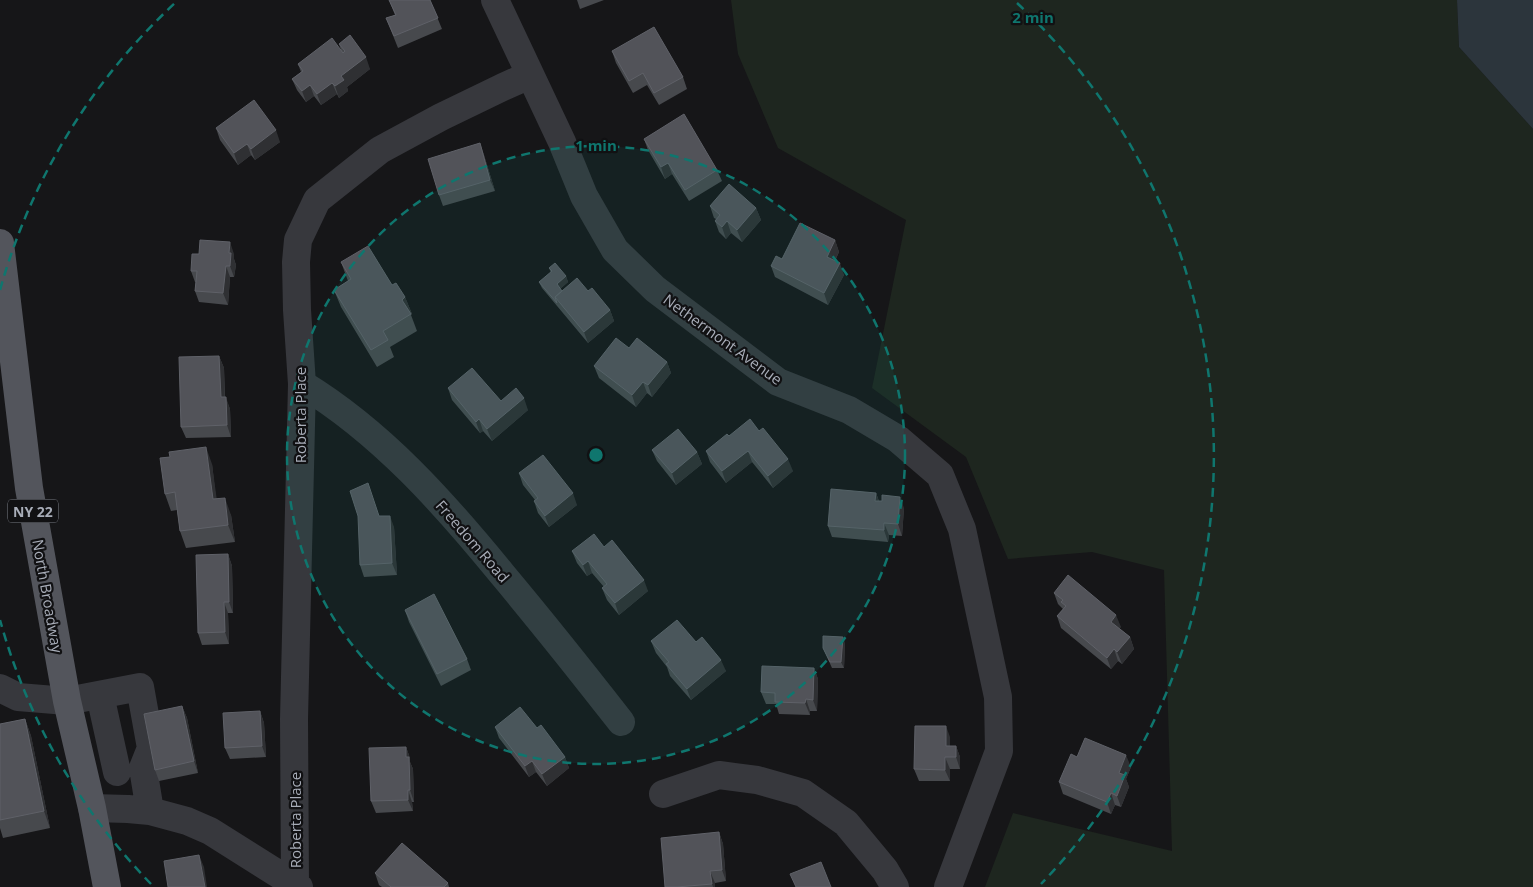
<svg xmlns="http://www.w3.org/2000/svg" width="1533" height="887" font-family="'Open Sans',sans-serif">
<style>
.green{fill:#1e261f}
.water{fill:#2c353c}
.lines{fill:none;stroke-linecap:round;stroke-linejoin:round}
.minor{stroke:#37383d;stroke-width:28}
.major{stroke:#53555c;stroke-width:28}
.wall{fill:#47494d}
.shaded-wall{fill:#2f3033}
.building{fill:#525359;stroke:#5f6168}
.ring{fill:none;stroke:#0f766e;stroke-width:2.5;stroke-dasharray:9 6}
.labels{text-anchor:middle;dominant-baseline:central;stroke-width:4.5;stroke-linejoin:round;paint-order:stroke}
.shield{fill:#111113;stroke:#7b7e86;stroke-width:1}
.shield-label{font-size:14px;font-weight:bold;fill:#a8adb8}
.street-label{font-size:15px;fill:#a8adb8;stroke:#111113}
.centre{fill:#0f766e;stroke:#111113;stroke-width:2.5}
.ring-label{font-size:15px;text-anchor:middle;font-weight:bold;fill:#0f766e;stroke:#111113;stroke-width:4.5;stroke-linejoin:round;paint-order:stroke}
</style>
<rect width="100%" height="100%" fill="#161618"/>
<!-- green -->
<path class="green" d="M731,0h726l2,47 74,82v758h-548l28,-74 159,38 -8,-281 -72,-18 -84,7 -42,-102 -94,-69 34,-168 -128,-72 -40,-94z"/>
<!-- water -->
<path class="water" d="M1457,0h76v129l-74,-82z"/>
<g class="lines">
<!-- minor -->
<path class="minor" d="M495,0l67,142 22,54 31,54 40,39 123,93 71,28 49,29 42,36 22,54 36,168 1,54 -51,136
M302,384c79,48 142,119 200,190 41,49 80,98 119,148
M0,688l18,9 49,4 73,-14 11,61 -8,20 7,43
M100,695l17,77
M663,794l56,-19 38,5 46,13 43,30 39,47 10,17
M92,808l36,1 22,2 37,10 23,10 89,56
M295,884l-1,-165 8,-335 -5,-74 -1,-48 2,-22 19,-40 63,-50 61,-33 62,-30 27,-12"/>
<!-- major -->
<path class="major" d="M0,243l29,245 38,213 25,107 15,79"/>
</g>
<!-- wall -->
<path class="wall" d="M389,0h41l12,29 -44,19 -12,-30 9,-3z
M577,0h27l-24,9z
M339,44l31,25 -23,18 1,4 -9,7 -2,-4 -16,11 -7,-9 -8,6 -9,-12 -5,-11 9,-7 -3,-8 43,-14z
M612,51l71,26 4,12 -28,16 -12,-20 -14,8 -17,-30z
M216,128l64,14 -25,18 -4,-5 -13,10 -18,-25z
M644,139l73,31 5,11 -33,20 -17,-27 -7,5 -17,-29z
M480,143l4,12 11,36 -52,15 -4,-11z
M710,206l46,2 5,12 -19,22 -11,-9 -5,6 -7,-7 -4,-11 1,-2 -2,-1z
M835,240l4,12 -4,9 9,14 -16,30 -53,-28 -4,-11 11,-7z
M234,254v5l2,6 -2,12h-4l-2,28 -29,-3 -4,-11 1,-9h-1l-4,-11z
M341,262l51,23 13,12 7,17 -1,1 6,16 -27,16 4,10 -17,10 -36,-60 -7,-17 14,-9z
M549,268l17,8 2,6 -8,7 2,2h26l22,19 4,11 -26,22 -46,-55 -3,-6 12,-9z
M629,348l38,14 4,11 -19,24 -5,-4 -11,14 -37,-29 -5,-12z
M219,356l5,12 1,29 5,12 1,28 -45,1 -5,-11z
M448,388l53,13 27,9 -36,31 -9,-10 -3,2 -28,-33z
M729,436l64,35 -20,17 -21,-26 -26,21 -16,-21 -4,-11z
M652,450l45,2 5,12 -26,21 -19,-24z
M212,464l4,35 15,16 4,27 -49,6 -6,-17 -3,-21 -6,1 -6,-17z
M519,473l58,32 -28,22 -11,-14 -4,-12 1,-1 -12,-15z
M876,493l3,8 25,7 -2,28 -13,-1 -1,7 -56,-5 -4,-11z
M379,516l15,11 3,48 -33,2 -4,-12z
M604,547l44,44 -29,24 -12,-15 -5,-12 2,-1 -12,-14 -5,3 -10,-13 -5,-12z
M228,554l4,12 1,47h-5l1,31 -27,1 -4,-12z
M1054,593l67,34 -2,1 11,9 4,12 -12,15 -4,-3 -7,8 -50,-41 -4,-12 6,-7 -5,-5z
M405,610l62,49 4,11 -30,16 -32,-64z
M651,641l45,1 30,29 -35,29 -21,-24 -3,-9 -11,-14z
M845,643l-1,25h-12l-9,-20z
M814,668l4,11 -1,32h-7v4l-31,-1 -3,-10h-10l-5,-12z
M182,706l5,12 11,55 -39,8 -4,-11z
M260,711l4,12 2,34 -36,2 -5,-11z
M25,719l6,17 19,92 -47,10 -3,-10v-104z
M495,727l42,1 28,29 4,11 -22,18 -11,-14 -7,5 -30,-39z
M950,737v9h6l4,11v12h-10v12h-31l-5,-12z
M406,747l4,11v4l3,7 1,33h-2l1,9 -37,2 -5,-12z
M1131,767l-5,12 3,8 -8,20 -6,-2 -4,9 -48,-20 -4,-12z
M719,832l4,12 3,37 -11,2v4h-50z
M375,873l73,10 1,4h-67l-3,-2z"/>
<!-- shaded-wall -->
<path class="shaded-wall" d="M366,57l4,12 -23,18 1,4 -9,7 -4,-12 6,-10z
M332,83l5,11 -16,11 -4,-11z
M310,85l4,11 -8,6 -4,-11z
M276,130l4,12 -25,18 -4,-11z
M480,143l4,12 11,36 -5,-11z
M247,144l4,11 -13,10 -4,-12z
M668,163l4,11 -7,5 -4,-12z
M756,208l5,12 -19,22 -5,-12z
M727,221l4,12 -5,6 -4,-12z
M835,240l4,12 -8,16 -4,-11z
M230,242l4,12v5l2,6 -2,12 -4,-11 -1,-13z
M840,263l4,12 -16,30 -4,-12z
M226,266l4,11 -2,28 -5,-12z
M566,276l2,6 -9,8 -2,-6z
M405,297l7,17 -1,1 -9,-15z
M610,310l4,11 -26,22 -4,-11z
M219,356l5,12 1,41 -4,-12z
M667,362l4,11 -19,24 -4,-12z
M643,382l4,11 -11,14 -4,-12z
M226,397l4,12 1,28 -4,-12z
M524,398l4,12 -36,31 -5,-12z
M479,419l4,12 -3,2 -4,-11z
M206,447l6,17 7,52 -6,-17z
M748,451l4,11 -26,21 -4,-12z
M697,452l5,12 -26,21 -4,-12z
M788,459l5,12 -20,17 -5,-12z
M573,493l4,12 -28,22 -4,-11z
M876,493l4,11 -5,-3z
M900,497l4,11 -2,28 -4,-12z
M225,498l6,17 4,27 -7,-17z
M390,516l4,11 3,48 -5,-12z
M884,523l5,12 -1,7 -4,-12z
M228,554l4,12 1,47 -4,-11z
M588,561l4,12 -5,3 -4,-11z
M644,580l4,11 -29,24 -4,-12z
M224,602l4,11 1,31 -4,-12z
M1116,615l5,12 -6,6 -4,-11z
M843,637l2,6 -1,25 -3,-6z
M1130,637l4,12 -12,15 -5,-12z
M1114,649l4,12 -7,8 -4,-11z
M721,660l5,11 -35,29 -4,-11z
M814,668l4,11 -1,32 -4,-11z
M806,699l4,12v4l-5,-12z
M182,706l5,12 11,55 -4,-12z
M260,711l4,12 2,34 -4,-11z
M25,719l6,17 19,92 -6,-17z
M946,726l4,11v20l-4,-11z
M956,746l4,11v12l-4,-12z
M406,747l4,11v4l3,7 1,33 -4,-12 -4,-33z
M1126,755l5,12 -5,12 3,8 -8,20 -4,-11 2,-23z
M565,757l4,11 -22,18 -5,-12z
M945,757l5,12v12l-5,-11z
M532,761l4,11 -7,5 -4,-11z
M408,790l4,12 1,9 -5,-11z
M1111,793l4,12 -4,9 -4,-12z
M719,832l4,12 3,37 -4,-11z
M199,855l5,12 3,20h-2z
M710,871l5,12v4h-2l-1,-3z"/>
<!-- building -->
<path class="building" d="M389,0h41l8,18 -44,18 -8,-18 10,-3z
M654,27l29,50 -29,16 -11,-20 -14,8 -17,-30z
M350,35l16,22 -25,19 3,4 -9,6 -3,-3 -15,11 -7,-9 -8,6 -10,-12 11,-8 -5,-7 34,-26 11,15 2,-2 -6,-7z
M254,100l22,30 -25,19 -4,-5 -13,9 -18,-25z
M684,114l33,56 -32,20 -17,-27 -7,4 -17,-28z
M480,143l10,37 -51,15 -11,-36z
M729,184l27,24 -19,22 -10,-9 -5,6 -7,-6 5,-6 -10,-9z
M800,223l35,17 -8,17 13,6 -16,30 -53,-27 5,-10 6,3z
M200,240l30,2 -1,11h2l-1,13h-4l-3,27 -28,-2 2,-20h-6l1,-17h7z
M368,246l24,39 4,-2 9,14 -3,3 9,14 -28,17 5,9 -17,10 -37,-60 17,-11 -10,-17z
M555,263l11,13 -9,8 5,7 -7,6 2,6 -18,-21 13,-11 -3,-3z
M577,278l11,13 4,-3 18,22 -26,22 -29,-35z
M616,338l13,10 8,-10 30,24 -19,23 -5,-3 -11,13 -38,-29z
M219,356l2,41h5l1,28 -46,2 -2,-70z
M472,368l29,33 15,-13 8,10 -37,31 -8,-10 -3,3 -28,-34z
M750,419l9,12 4,-3 25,31 -20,17 -20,-25 -26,20 -16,-20 21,-17 2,2z
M678,429l19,23 -25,21 -20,-23z
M206,447l7,52 12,-1 3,27 -48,6 -5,-39 -10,2 -5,-36 10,-1 -1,-5z
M543,455l30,38 -28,23 -11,-15 4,-3 -19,-25z
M368,483l11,33h11l2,47 -32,2 -2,-49 -8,-25z
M831,489l45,4 -1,8h7v-6l18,2 -2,27 -14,-1v7l-56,-4z
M594,534l10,13 8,-7 32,40 -29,23 -13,-15 5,-4 -19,-23 -5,4 -11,-14z
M228,554l1,48h-5l1,30 -27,1 -2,-78z
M1068,575l48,40 -5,7 19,15 -13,15 -3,-3 -7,9 -50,-42 9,-10 -5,-4 2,-2 -9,-7z
M434,594l33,65 -30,15 -32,-64z
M677,620l19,22 6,-5 19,23 -34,29 -21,-25 3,-2 -18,-21z
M823,636l20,1 -2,25h-11l-7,-14z
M762,666l52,2 -1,32 -7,-1 -1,4 -30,-1v-9l-14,-1z
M182,706l12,55 -39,9 -11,-56z
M520,707l17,21 4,-3 24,32 -23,17 -10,-13 -7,5 -30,-39z
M260,711l2,35 -37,2 -2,-35z
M25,719l19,92 -44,9v-96z
M915,726h31v20h10v11h-11v13l-31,-1z
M1085,738l41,17 -7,18 6,2 -8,21 -6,-3 -4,9 -48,-20 12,-28 6,3z
M406,747v10h3l1,33h-2v10l-37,1 -2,-53z
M719,832l3,38 -12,1 2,13 -35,3h-12l-4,-49z
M402,843l46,40 -4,4h-53l-16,-14z
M199,855l6,32h-37l-4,-26z
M821,862l10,25h-35l-6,-13z"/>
<!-- distance rings -->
<circle cx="596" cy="455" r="309" fill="#0f766e" fill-opacity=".12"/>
<g class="ring">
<circle cx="596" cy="455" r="309"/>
<path d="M151 884A618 618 0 0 1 0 620M0 290A618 618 0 0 1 175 3M1017 3A618 618 0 0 1 1041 884"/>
</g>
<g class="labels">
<!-- shield labels -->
<rect class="shield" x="8" y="499.5" width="50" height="23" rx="4"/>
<g class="shield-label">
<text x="33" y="511">NY 22</text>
</g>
<!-- street labels -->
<g class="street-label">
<text transform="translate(723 339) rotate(36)">Nethermont Avenue</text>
<text transform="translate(300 415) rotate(-90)">Roberta Place</text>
<text transform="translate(473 541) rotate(49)">Freedom Road</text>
<text transform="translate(48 596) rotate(80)">North Broadway</text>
<text transform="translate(295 820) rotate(-90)">Roberta Place</text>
</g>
</g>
<circle cx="596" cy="455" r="8" class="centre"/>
<g class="ring-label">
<text x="1033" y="23">2 min</text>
<text x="596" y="151">1 min</text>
</g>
</svg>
